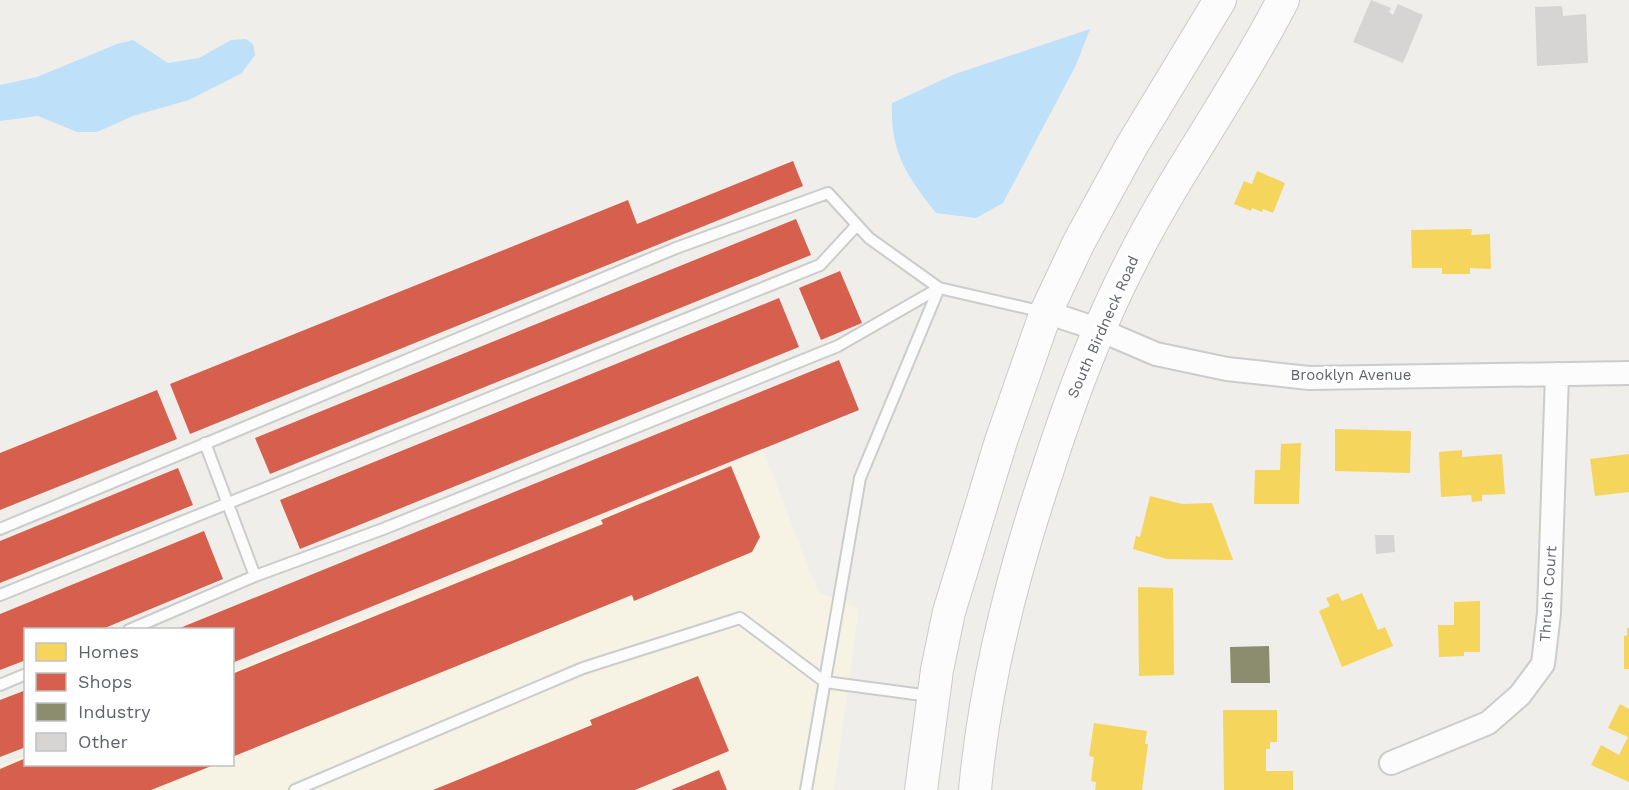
<svg xmlns="http://www.w3.org/2000/svg" width="1629" height="790" font-family="'Work Sans',sans-serif">
<style>
.commercial{fill:#f7f3e4}
.water{fill:#bfe0f9}
.homes{fill:#f6d55c}
.shops{fill:#d6604d}
.industry{fill:#8c8c6e}
.building{fill:#d6d5d3}
.lines{fill:none;stroke-linecap:round;stroke-linejoin:round}
.lane-casing{stroke:#cbcccc;stroke-width:14}
.street-casing{stroke:#cbcccc;stroke-width:26}
.secondary-casing{stroke:#cacacb;stroke-width:34}
.lane{stroke:#fdfcfc;stroke-width:10}
.street{stroke:#fdfcfc;stroke-width:22}
.secondary{stroke:#fdfcfc;stroke-width:32}
.labels{text-anchor:middle;dominant-baseline:central;stroke-width:6;stroke-linejoin:round;paint-order:stroke}
.street-label{font-size:15px;fill:#5f6368;stroke:#fff}
</style>
<rect width="100%" height="100%" fill="#efeeea"/>
<!-- commercial -->
<path class="commercial" d="M763,450l55,142 41,16 -25,182h-834v-24l25,-11 1,9h206l1,-94z"/>
<!-- water -->
<path class="water" d="M1090,29l-14,36 -73,138 -27,15 -40,-5c-29,-37 -46,-60 -44,-110l63,-29z
M246,39l7,5 2,11 -13,18 -53,27 -56,16 -36,16h-20l-39,-16 -38,5v-36l37,-8 80,-33 16,-4 35,23 31,-5 32,-18z"/>
<!-- homes -->
<path class="homes" d="M1257,171l28,12 -12,30 -10,-4 -1,3 -10,-4 -1,3 -17,-7 10,-23 8,3z
M1472,229l-1,6 19,-1 1,35 -21,-1v6h-28v-6h-30l-1,-38z
M1335,429l76,2 -1,42 -75,-2z
M1301,443l-2,61h-45l1,-34h25l1,-26z
M1462,450v7l40,-3 3,40 -23,1v6l-10,1 -1,-7 -30,2 -2,-45z
M1629,454v38l-34,4 -5,-37z
M1150,496l32,8 30,-1 21,57 -66,-1 -34,-10 3,-13 4,1z
M1138,587l35,1 1,87 -35,1z
M1338,593l4,8 20,-8 16,37 7,-3 8,19 -51,21 -23,-56 11,-5 -4,-8z
M1480,601v51h-16v4l-25,1 -1,-32h16v-23z
M1627,628h2v41h-5v-33l3,-1z
M1620,704l9,5v73l-38,-17 10,-20 18,10 9,-18 -20,-9z
M1223,710h54v32h-7v7h-4v22h27v19h-69z
M1094,723l53,8 -2,13h3l-6,46h-47l1,-8 -5,-1 3,-24 -5,-1z"/>
<!-- shops -->
<path class="shops" d="M793,161l10,25 -613,248 -20,-50 458,-184 9,24z
M796,219l15,36 -541,219 -15,-36z
M840,271l22,52 -41,17 -22,-52z
M779,298l20,49 -499,202 -20,-49z
M839,360l20,50 -627,253v-33h-57z
M157,390l20,49 -177,71v-57z
M731,466l29,71 -8,15 -118,49 -2,-6 -400,162v-83l371,-150 -2,-4z
M178,468l15,37 -193,78v-42z
M204,531l19,48 -123,51h-74v30l-26,10v-56z
M698,676l31,75 -94,39h-202l159,-65 -2,-5z
M26,690v57l-26,10v-57z
M26,758v6l188,1 -63,25h-151v-21z
M719,770l8,20h-56z"/>
<!-- industry -->
<path class="industry" d="M1269,646l1,37h-39l-1,-36z"/>
<!-- building -->
<path class="building" d="M1371,0l20,8 -2,4 4,3 5,-11 25,11 -20,48 -50,-21z
M1562,6l1,10 23,-2 2,49 -51,3 -2,-59z
M1375,535h19l1,17 -19,2z"/>
<g class="lines">
<!-- lane casing -->
<g class="lane-casing">
<path id="lane" d="M205,443l50,133
M0,529l676,-281 152,-55 41,45 70,50 -101,58 -455,183 -128,47 -126,54
M0,595l820,-330 37,-40
M0,685l26,-11
M295,790l288,-122 157,-50 85,64 105,14
M806,790l54,-312 79,-190 105,24"/>
</g>
<!-- street casing -->
<g class="street-casing">
<path id="street" d="M1046,312l54,18 56,24 71,15 82,9 320,-5
M1391,763l97,-40 32,-28 23,-31 6,-51 8,-239"/>
</g>
<!-- secondary casing -->
<g class="secondary-casing">
<path id="secondary" d="M921,790l16,-120 12,-58 52,-171 45,-129 33,-70 52,-95 89,-147
M975,790c10,-109 37,-214 72,-318 23,-72 49,-142 84,-210 45,-90 106,-172 152,-262"/>
</g>
<!-- lane -->
<use href="#lane" class="lane"/>
<!-- street -->
<use href="#street" class="street"/>
<!-- secondary -->
<use href="#secondary" class="secondary"/>
</g>
<g class="labels">
<!-- street labels -->
<g class="street-label">
<text transform="translate(1103 327) rotate(-66)">South Birdneck Road</text>
<text x="1351" y="375">Brooklyn Avenue</text>
<text transform="translate(1548 594) rotate(-86)">Thrush Court</text>
</g>
</g>
<!-- legend -->
<rect x="24" y="628" width="210" height="138" fill="#ffffff" stroke="#bfc1c3" stroke-width="1.5"/>
<rect x="36" y="643" width="30" height="18" fill="#f6d55c" stroke="#bfc1c3" stroke-width="1.5"/>
<text x="78" y="658" font-size="18" fill="#5f6368">Homes</text>
<rect x="36" y="673" width="30" height="18" fill="#d6604d" stroke="#bfc1c3" stroke-width="1.5"/>
<text x="78" y="688" font-size="18" fill="#5f6368">Shops</text>
<rect x="36" y="703" width="30" height="18" fill="#8c8c6e" stroke="#bfc1c3" stroke-width="1.5"/>
<text x="78" y="718" font-size="18" fill="#5f6368">Industry</text>
<rect x="36" y="733" width="30" height="18" fill="#d6d5d3" stroke="#bfc1c3" stroke-width="1.5"/>
<text x="78" y="748" font-size="18" fill="#5f6368">Other</text>
</svg>
